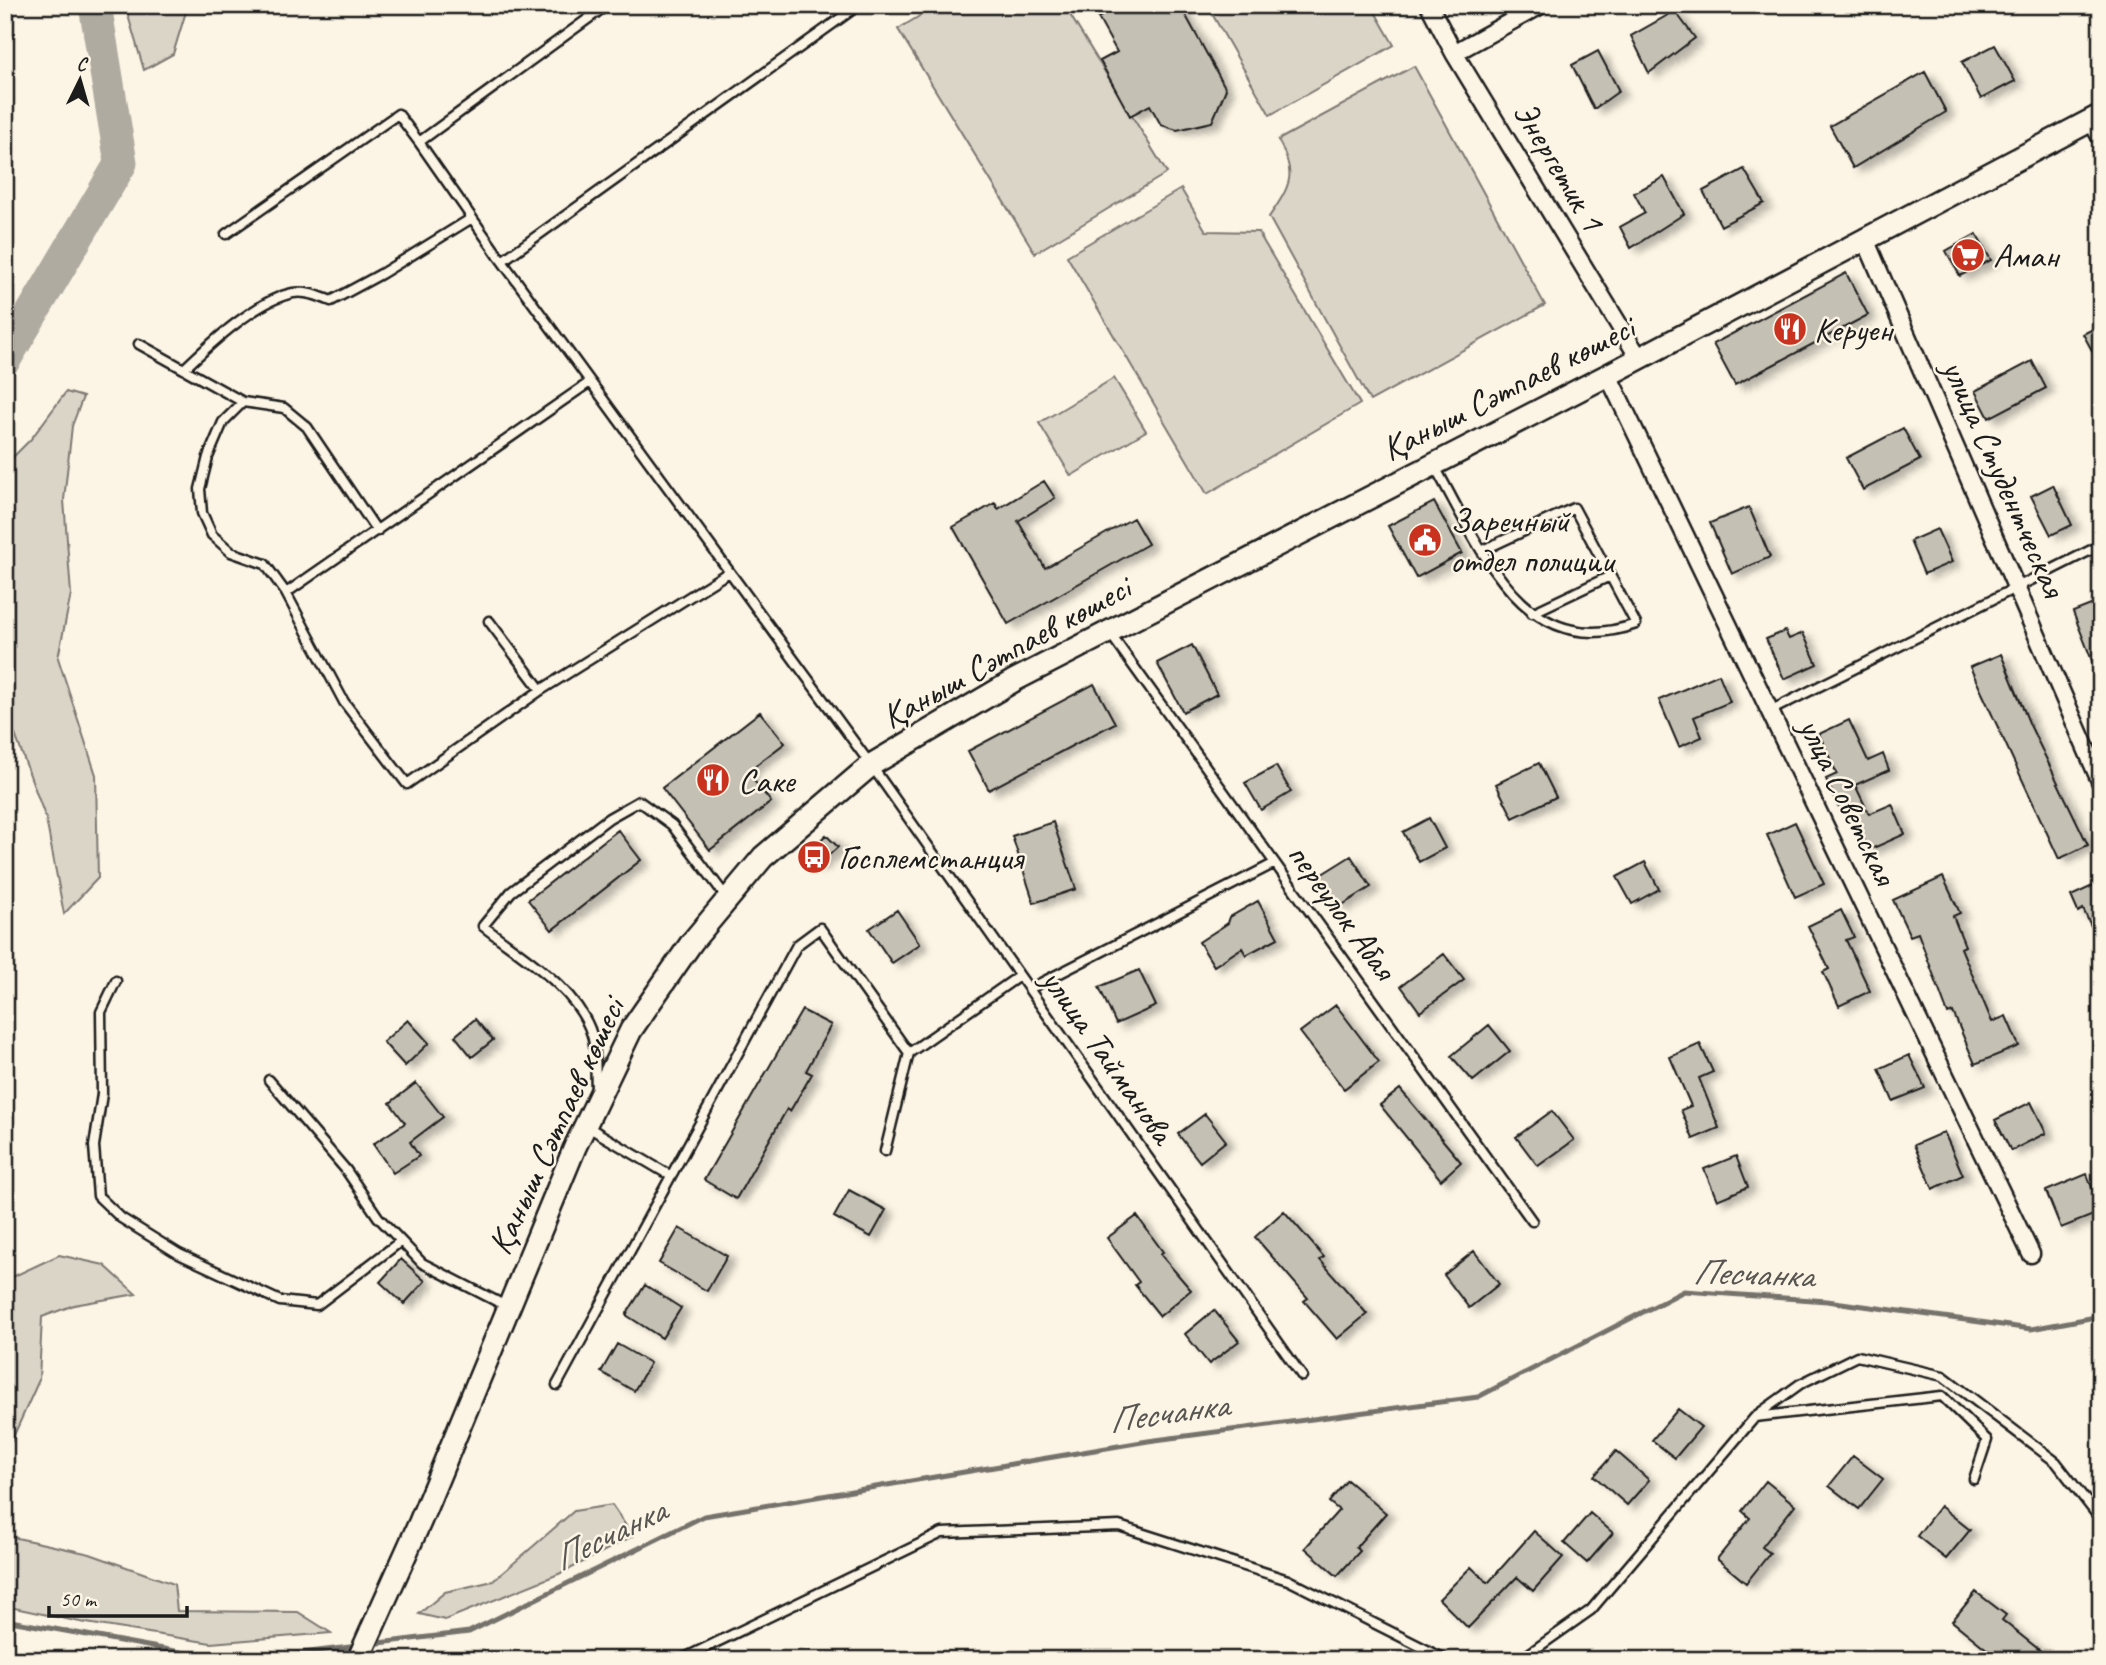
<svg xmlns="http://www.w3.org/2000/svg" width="2106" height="1665" font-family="Caveat,sans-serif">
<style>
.green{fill:#dbd5c8;stroke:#7c7872;stroke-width:2}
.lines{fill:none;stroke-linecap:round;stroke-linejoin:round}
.stream{stroke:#75726c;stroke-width:5}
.river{stroke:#b0aba1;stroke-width:33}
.building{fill:#c4c0b3;stroke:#1c1c1c;stroke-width:2;filter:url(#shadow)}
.service-casing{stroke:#1c1c1c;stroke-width:13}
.minor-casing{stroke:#1c1c1c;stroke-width:21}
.tertiary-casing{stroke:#1c1c1c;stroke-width:26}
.service{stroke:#fcf5e5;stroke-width:8}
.minor{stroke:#fcf5e5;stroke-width:16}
.tertiary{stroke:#fcf5e5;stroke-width:21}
.labels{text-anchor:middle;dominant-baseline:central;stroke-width:5;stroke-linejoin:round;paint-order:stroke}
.street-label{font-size:35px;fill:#1c1c1c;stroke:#fcf5e5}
.poi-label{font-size:35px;fill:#1c1c1c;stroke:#fcf5e5;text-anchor:start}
.water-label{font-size:37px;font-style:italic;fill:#575551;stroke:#fcf5e5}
</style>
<defs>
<filter id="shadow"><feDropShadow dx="8" dy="4.5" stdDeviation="3.5" flood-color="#0004"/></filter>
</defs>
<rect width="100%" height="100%" fill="#fcf5e5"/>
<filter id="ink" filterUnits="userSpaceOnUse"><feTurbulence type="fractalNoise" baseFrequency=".0143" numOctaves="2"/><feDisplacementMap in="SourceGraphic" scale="14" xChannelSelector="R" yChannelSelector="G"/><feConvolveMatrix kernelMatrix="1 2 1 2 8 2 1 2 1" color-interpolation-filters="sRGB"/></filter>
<g filter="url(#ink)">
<!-- green -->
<path class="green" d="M125,5h63l-15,49 -29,16z
M938,5h126l103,168 -132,80 -137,-224z
M1207,5h164l23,40 -124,70z
M1414,66l131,239 -175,96 -101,-184c21,-31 29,-42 9,-77z
M1181,189l25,42 52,1 102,172 -153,90 -140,-238z
M1114,378l32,53 -75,45 -32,-53z
M66,392l17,5 -11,29 -8,74 7,94 -13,64 38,117 2,103 -34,36 -18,-95 -41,-112v-242l26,-26z
M59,1255l45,10 32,29 -62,11 -32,12 -3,63 -34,75v-158l3,-18z
M612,1505l21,31 -67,35 -121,49 -26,-6 26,-22 48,-11 81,-70z
M5,1533l3,3 82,18 84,30 3,27 121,1 33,21 -120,10 -131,-21 -75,-16z"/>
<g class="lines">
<!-- stream -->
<path class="stream" d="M5,1620l219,40
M371,1644l98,-12 235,-116 444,-75 330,-44 206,-106 143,10 204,28 70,-13
M246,1660l112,-14"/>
<!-- river -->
<path class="river" d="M5,359l116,-196 -26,-158"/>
</g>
<!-- building -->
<path class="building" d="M1121,5h59l46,84 -14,33 -35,8 -16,-5 -11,-20 -20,11 -30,-55 17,-9 -19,-34z
M1675,11l20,27 -46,35 -18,-37z
M1995,45l20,36 -34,18 -19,-37z
M1598,51l21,40 -25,18 -22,-44z
M1925,72l21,40 -93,56 -23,-42z
M1744,169l20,34 -43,23 -18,-35z
M1664,177l20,37 -53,34 -11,-21 25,-14 -11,-20z
M1976,234l15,26 -31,16 -14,-25z
M1846,273l22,42 -133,70 -22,-41z
M2101,325v42l-18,-33z
M2032,361l14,27 -57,30 -14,-27z
M1903,428l17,32 -57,30 -17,-32z
M1044,481l11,17 -37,23 27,47 88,-50 15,26 -140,80 -55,-97 42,-24 3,6z
M2053,485l19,40 -21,10 -20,-39z
M1434,502l28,51 -46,25 -28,-52z
M1749,507l21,50 -38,17 -22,-51z
M1937,529l15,33 -28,12 -14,-33z
M2101,601v80h-1l-27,-69z
M1785,631l4,8 14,-6 14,31 -33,15 -18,-40z
M1192,645l25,49 -34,18 -26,-49z
M2001,654l29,71 58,120 -29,14 -89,-192z
M1719,674l11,28 -36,15 8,20 -23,10 -20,-47z
M1094,684l21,39 -126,67 -21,-39z
M760,712l25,31 -38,29 24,30 -61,48 -48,-62z
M1849,720l19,41 15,-7 6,16 -34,15 14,29 23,-10 13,30 -36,16 -22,-49 -9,5 -12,-27 11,-5 -18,-40z
M1539,763l17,34 -43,21 -17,-34z
M1276,766l15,26 -30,18 -16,-27z
M1429,818l16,30 -26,14 -16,-30z
M1053,822l23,67 -42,14 -22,-67z
M1795,822l29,62 -29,13 -28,-62z
M618,830l23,30 -89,70 -24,-30z
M826,835l12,12 -22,20 -11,-13z
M1351,856l20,31 -32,20 -20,-31z
M1645,862l14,27 -27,15 -15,-27z
M1943,877l17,36 -7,3 12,30 -4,2 31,74 14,-6 13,30 -44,18 -22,-52 -5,2 -30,-81 -8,3 -17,-36z
M2101,882v65l-18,-38 -5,3 -7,-16z
M1258,901l20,37 -32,17 -4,-7 -28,18 -15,-24 29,-19 2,-6z
M897,910l23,34 -28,19 -23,-34z
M1841,910l13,27 -8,3 24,51 -31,15 -16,-34 6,-3 -21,-43z
M1444,954l20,26 -44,32 -19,-26z
M1139,970l17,36 -40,18 -17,-37z
M1336,1005l43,57 -35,27 -44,-57z
M802,1010l29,15 -25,46 6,3 -22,37 -3,-2 -51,90 -32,-19z
M475,1019l18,21 -21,17 -17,-21z
M408,1020l21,23 -24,23 -22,-24z
M1489,1025l21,26 -37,30 -22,-25z
M1700,1044l13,28 -14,6 20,50 -26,11 -12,-29 10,-4 -21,-49z
M1909,1055l16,33 -32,13 -14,-32z
M416,1083l27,34 -33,25 9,14 -26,17 -20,-29 32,-21 -15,-20z
M1400,1089l61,73 -20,18 -61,-75z
M2031,1102l15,31 -35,18 -16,-31z
M1552,1111l22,29 -36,26 -22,-29z
M1205,1114l21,27 -26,21 -22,-28z
M1944,1132l19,43 -30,14 -19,-44z
M1736,1156l12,31 -31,13 -13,-31z
M2087,1174l14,38 -40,16 -15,-37z
M849,1190l37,20 -15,27 -37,-20z
M1284,1211l40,46 -4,3 47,54 -30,25 -33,-38 4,-3 -53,-61z
M1137,1216l26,36 -3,2 31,36 -31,26 -25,-31 4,-3 -32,-44z
M679,1228l48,28 -20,35 -48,-28z
M1474,1251l25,33 -30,24 -25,-33z
M401,1259l24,22 -21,23 -24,-22z
M645,1285l36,23 -19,30 -36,-23z
M1214,1310l25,31 -30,23 -24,-30z
M617,1344l33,19 -16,28 -33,-19z
M1678,1409l23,18 -26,31 -23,-18z
M1616,1451l33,29 -22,25 -33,-29z
M1853,1456l30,23 -24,30 -30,-23z
M1347,1480l39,33 -30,34 4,4 -23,25 -32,-28 34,-38 -10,-8z
M1766,1481l29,24 -33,42 8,6 -24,30 -29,-24 33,-41 -8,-7z
M1940,1506l30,24 -24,29 -29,-23z
M1590,1513l23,20 -26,30 -23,-20z
M1534,1531l29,26 -30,34 -16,-14 -49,51 -29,-29 32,-32 17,16z
M1976,1592l30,23 -4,5 50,40h-52l-48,-39z"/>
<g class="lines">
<!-- service casing -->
<g class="service-casing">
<path id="service" d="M859,5l-357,256 369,504 431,611
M226,234l172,-120 21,28
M502,261l-83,-119 188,-137
M139,344l104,58 -20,20 -15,35 -8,32 2,24 10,22 19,17 34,12 21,29
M184,369c26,-25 73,-69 109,-76 13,-2 26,3 38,8l50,-27 91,-56
M590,382l-304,211 58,109 63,82 134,-94 188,-118
M243,402l41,6 23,19 70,104
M1435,467c45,79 88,197 201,157l-62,-116 -91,42
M1532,613l78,-37
M489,621l52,69
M1109,632l423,589
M1770,711l331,-166
M116,981l-15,31 1,82 -8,52 4,50 23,22 58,36 101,47 37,4 84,-64
M1029,989l246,-126
M269,1080l77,90 32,47 44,46 84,43
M596,1089c-1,-17 1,-38 -4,-54 -15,-48 -71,-79 -109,-109l28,-34 98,-74 30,-17 33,24 55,73
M588,1127l83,49
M885,1151l24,-98 110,-77
M557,1385l240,-440 23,-17 89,125
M1757,1415l43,-31 57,-28 86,20 113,86 45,58
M680,1660l262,-127 177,-7 169,54 159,80
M1520,1660l71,-50 164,-193 187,-21 45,44 -13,39"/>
</g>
<!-- minor casing -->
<g class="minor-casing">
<path id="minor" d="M1429,5l25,48 185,305
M1454,53l87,-48
M2091,120l10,18
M1865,239l236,544
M1608,375l423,879"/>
</g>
<!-- tertiary casing -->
<g class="tertiary-casing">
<path id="tertiary" d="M358,1660l62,-138 155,-375 56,-117 61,-88 71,-85 108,-92 144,-85 593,-305 493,-260"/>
</g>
<!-- service -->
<use href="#service" class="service"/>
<!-- minor -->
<use href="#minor" class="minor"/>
<!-- tertiary -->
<use href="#tertiary" class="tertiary"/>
</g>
</g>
<!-- icons -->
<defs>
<g id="supermarket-disc" transform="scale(1.75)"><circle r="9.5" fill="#c8321e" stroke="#fcf5e5"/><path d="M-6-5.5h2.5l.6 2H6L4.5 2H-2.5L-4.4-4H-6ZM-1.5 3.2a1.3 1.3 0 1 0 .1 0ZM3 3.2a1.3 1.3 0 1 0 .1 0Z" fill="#fff"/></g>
<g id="restaurant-disc" transform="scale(1.75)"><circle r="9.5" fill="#c8321e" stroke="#fcf5e5"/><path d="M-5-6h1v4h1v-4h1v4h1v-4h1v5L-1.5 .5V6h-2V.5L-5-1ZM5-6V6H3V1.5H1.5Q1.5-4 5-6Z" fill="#fff"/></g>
<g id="civic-disc" transform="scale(1.75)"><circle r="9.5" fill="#c8321e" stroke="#fcf5e5"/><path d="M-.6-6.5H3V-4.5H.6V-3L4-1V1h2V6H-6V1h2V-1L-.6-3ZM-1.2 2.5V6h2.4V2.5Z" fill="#fff"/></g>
<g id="bus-disc" transform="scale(1.75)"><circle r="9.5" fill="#c8321e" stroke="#fcf5e5"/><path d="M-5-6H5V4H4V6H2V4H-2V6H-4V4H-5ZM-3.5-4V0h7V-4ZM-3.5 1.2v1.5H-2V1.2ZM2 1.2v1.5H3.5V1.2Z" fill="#fff"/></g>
</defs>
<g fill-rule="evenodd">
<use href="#supermarket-disc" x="1968" y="255"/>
<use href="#restaurant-disc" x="1790" y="329"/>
<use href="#civic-disc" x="1425" y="540"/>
<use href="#restaurant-disc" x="713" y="780"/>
<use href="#bus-disc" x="814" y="857"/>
</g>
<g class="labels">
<!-- street labels -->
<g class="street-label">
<text transform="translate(1559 166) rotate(59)">Энергетик 1</text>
<text transform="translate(1508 388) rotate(-27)">Қаныш Сәтпаев көшесі</text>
<text transform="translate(2004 478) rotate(66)">улица Студентческая</text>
<text transform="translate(1006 652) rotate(-29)">Қаныш Сәтпаев көшесі</text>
<text transform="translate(1848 801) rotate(64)">улца Советская</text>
<text transform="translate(1342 911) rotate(54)">переулок Абая</text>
<text transform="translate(1108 1056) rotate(55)">улица Тайманова</text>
<text transform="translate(556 1126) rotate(-65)">Қаныш Сәтпаев көшесі</text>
</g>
<!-- poi labels -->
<g class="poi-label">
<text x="1993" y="255">Аман</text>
<text x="1814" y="329">Керуен</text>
<text x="1450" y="520">Заречный<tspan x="1450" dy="40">отдел полиции</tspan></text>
<text x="738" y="780">Саке</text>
<text x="838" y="857">Госплемстанция</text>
</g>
<!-- water labels -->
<g class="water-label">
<text transform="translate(1753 1273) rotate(2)">Песчанка</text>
<text transform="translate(1168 1412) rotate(-8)">Песчанка</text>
<text transform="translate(609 1534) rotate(-26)">Песчанка</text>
</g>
</g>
<!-- margin -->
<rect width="2106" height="1665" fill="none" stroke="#fcf5e5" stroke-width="28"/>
<rect x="14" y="14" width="2078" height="1637" fill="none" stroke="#1c1c1c" stroke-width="2.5" filter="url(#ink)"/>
<!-- north arrow -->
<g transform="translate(80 80) rotate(5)" stroke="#fcf5e5" stroke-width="5" paint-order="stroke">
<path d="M0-5L12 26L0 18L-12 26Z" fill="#1c1c1c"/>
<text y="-10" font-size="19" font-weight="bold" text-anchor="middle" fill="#1c1c1c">С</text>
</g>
<!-- scale -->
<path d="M49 1606v10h138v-10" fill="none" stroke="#1c1c1c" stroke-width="3.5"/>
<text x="60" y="1606" font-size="21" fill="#1c1c1c" stroke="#fcf5e5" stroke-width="5" paint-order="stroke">50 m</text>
</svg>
